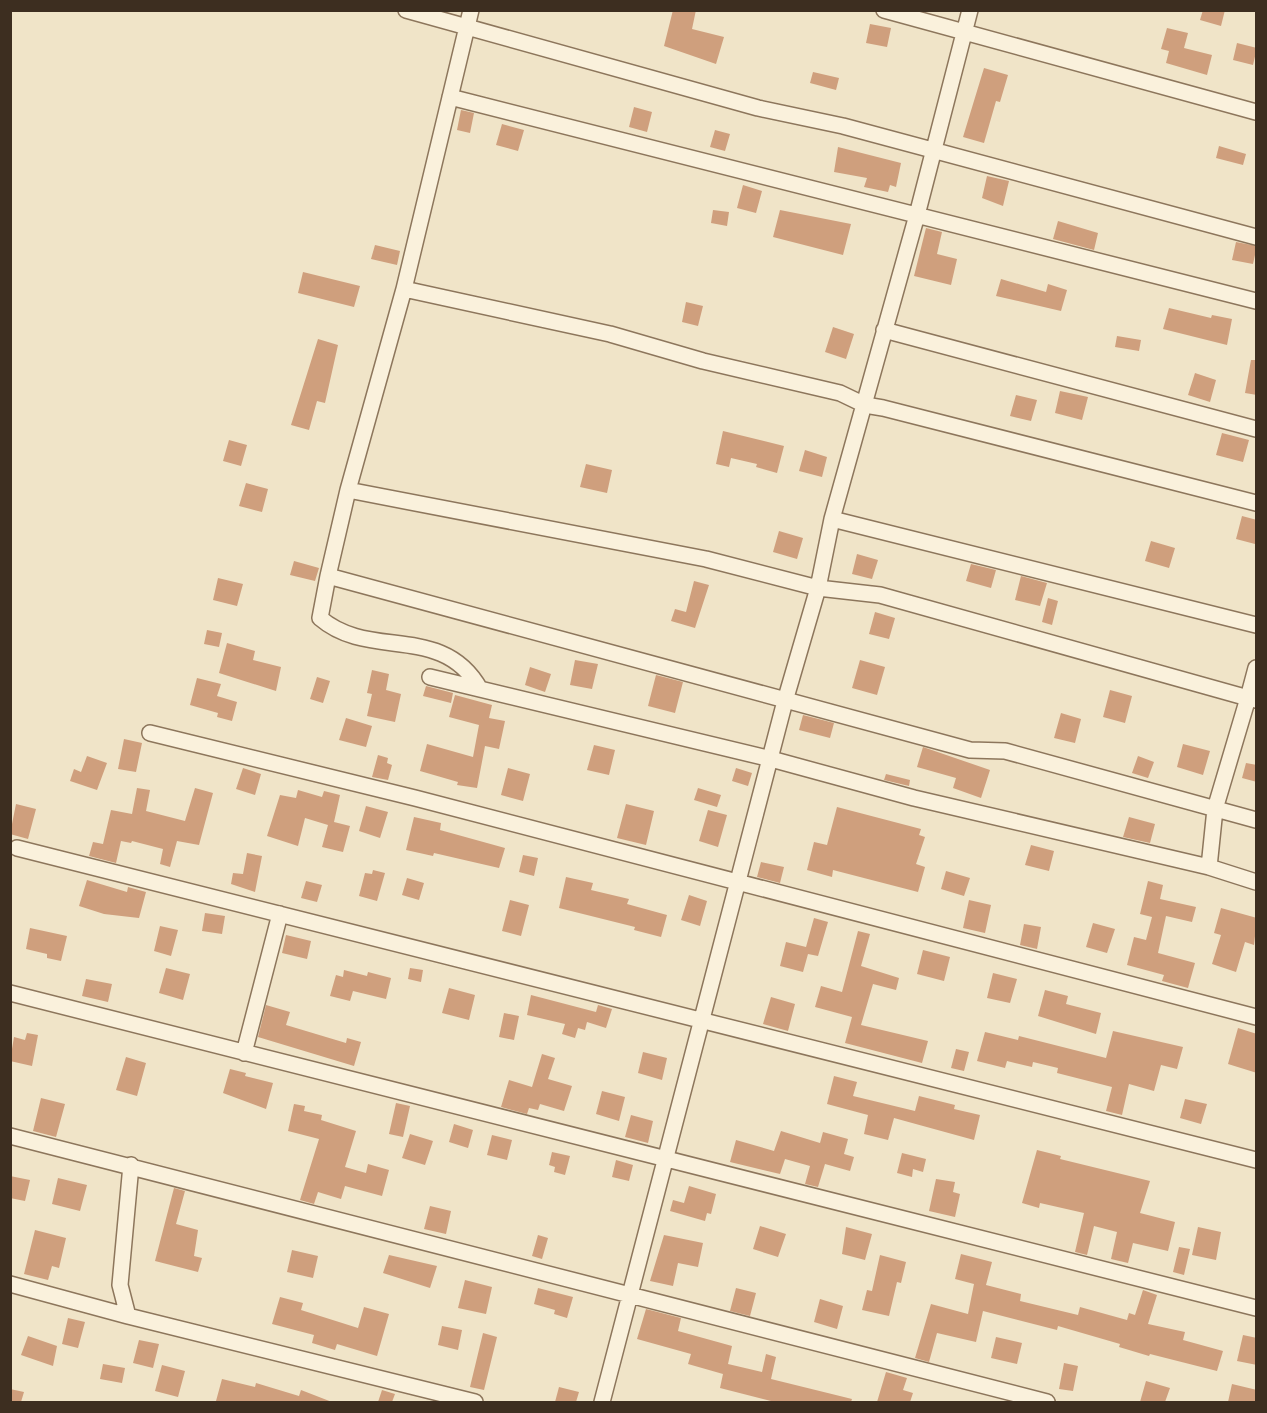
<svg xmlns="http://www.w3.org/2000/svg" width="1267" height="1413" font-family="Literata,serif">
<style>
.building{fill:#cf9f7d}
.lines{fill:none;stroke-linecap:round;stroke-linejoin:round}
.minor-casing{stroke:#8d765c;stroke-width:18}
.minor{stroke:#faf1dc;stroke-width:15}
</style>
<rect width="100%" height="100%" fill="#f0e4c8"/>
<!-- building -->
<path class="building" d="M673,10h23l-4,19 32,8 -8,27 -52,-18z
M1203,10h22l-4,16 -21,-6z
M870,24l21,4 -4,19 -21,-4z
M1167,28l21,5 -4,15 28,7 -5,20 -41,-12 3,-12 -8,-2z
M1237,43l20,5 -4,17 -20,-5z
M984,68l24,7 -8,27 -4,-1 -12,42 -21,-6z
M813,72l26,6 -3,12 -26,-7z
M634,107l18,5 -5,20 -18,-5z
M461,110l13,3 -4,20 -13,-3z
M502,124l22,6 -6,21 -22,-6z
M715,130l15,4 -5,17 -15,-4z
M1219,146l27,8 -3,11 -27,-7z
M838,147l63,16 -5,24 -6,-2 -2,7 -24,-5 3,-9 -33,-6z
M987,176l22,5 -6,25 -21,-8z
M743,185l19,6 -6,22 -19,-5z
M713,210l16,2 -2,14 -16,-3z
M780,210l71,14 -8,31 -70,-18z
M1058,221l40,12 -4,17 -41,-11z
M926,228l16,4 -5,22 20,5 -6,26 -37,-9z
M1236,242l21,4 -4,18 -21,-4z
M375,245l25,6 -3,14 -26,-6z
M303,272l57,14 -6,21 -56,-14z
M1001,279l45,13 2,-8 19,6 -6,21 -65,-15z
M686,302l17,4 -5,20 -16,-4z
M1169,308l42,10 1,-3 20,4 -5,26 -64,-16z
M833,327l21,7 -8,25 -21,-7z
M1117,336l24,4 -2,11 -24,-4z
M318,339l20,6 -13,58 -8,-2 -8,29 -18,-5z
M1251,360h6v35l-12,-2z
M1195,373l21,7 -6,22 -22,-7z
M1060,391l28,6 -6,23 -27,-7z
M1016,395l21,5 -6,21 -21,-5z
M723,431l61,15 -7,27 -21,-6 1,-3 -26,-6 -2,9 -13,-3z
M1222,433l27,7 -6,22 -27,-7z
M229,440l18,5 -6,21 -18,-5z
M805,450l22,7 -5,20 -23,-6z
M586,464l26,6 -5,23 -27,-6z
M246,483l22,6 -6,23 -23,-6z
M1242,516l15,4 -2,24 -19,-5z
M779,531l24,7 -6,21 -24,-7z
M1151,541l24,7 -6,20 -24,-7z
M857,554l21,6 -6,19 -20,-5z
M294,561l25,7 -4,13 -25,-6z
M971,564l25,6 -5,18 -25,-7z
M1021,576l26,7 -7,23 -25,-6z
M218,578l25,6 -6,22 -24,-6z
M694,581l15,4 -14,43 -24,-7 4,-12 11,3z
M1048,598l10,3 -6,24 -10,-3z
M875,612l20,6 -6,21 -20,-5z
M207,630l15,3 -3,14 -15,-3z
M227,643l28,8 -2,9 28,7 -5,24 -57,-18z
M575,660l23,4 -6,25 -22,-4z
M860,660l25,7 -8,28 -25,-7z
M530,667l21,7 -6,18 -20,-7z
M372,670l17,4 -3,16 15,4 -6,28 -28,-6 5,-22 -5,-1z
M656,675l27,7 -8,31 -27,-7z
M317,677l13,4 -7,22 -13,-4z
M197,678l24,6 -4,12 20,6 -5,19 -15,-4 1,-4 -28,-8z
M426,686l27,7 -2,10 -28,-7z
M1110,690l22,6 -7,27 -22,-6z
M455,695l37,10 -3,13 16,3 -6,28 -14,-3 -8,42 -20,-3 1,-3 -38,-11 7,-27 46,13 6,-32 -30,-8z
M1061,713l20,6 -6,24 -21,-5z
M803,715l31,8 -4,15 -31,-8z
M346,718l26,8 -6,21 -27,-7z
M124,739l18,4 -6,29 -18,-3z
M1183,744l27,7 -7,24 -26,-8z
M594,745l21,5 -6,25 -22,-5z
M923,747l67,23 -9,28 -28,-10 3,-10 -39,-11z
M378,755l10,3 -1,5 5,2 -4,15 -16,-3z
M87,756l20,7 -10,27 -27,-9 4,-12 7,3z
M1138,756l16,6 -6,16 -16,-5z
M1246,763l11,2v17l-15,-4z
M243,768l18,6 -6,21 -19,-6z
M508,768l22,6 -7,27 -22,-6z
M736,768l16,5 -4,13 -16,-5z
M886,774l24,6 -1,6 -25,-6z
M137,788l13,2 -4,21 39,10 10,-33 18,5 -14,52 -22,-4 -7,26 -10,-3 3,-15 -31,-8 -1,2 -10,-2 -5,22 -27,-7 4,-14 10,2 8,-34 21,4z
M698,788l23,7 -4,12 -23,-7z
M298,790l24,7 2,-6 16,4 -6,27 16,4 -7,26 -21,-5 6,-22 -23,-7 -7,28 -31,-10 13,-41 16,3z
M16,804l20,5 -8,30 -18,-5z
M626,804l28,7 -8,34 -29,-7z
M366,806l22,6 -8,26 -21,-7z
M837,807l84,22 -2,6 6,2 -9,27 9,3 -7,25 -85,-22 -1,7 -25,-7 7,-28 13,3z
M708,810l19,5 -9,32 -19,-6z
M414,817l27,6 -1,7 65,18 -6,20 -65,-15 -1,3 -27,-6z
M1129,817l26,7 -5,19 -27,-6z
M1031,845l23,6 -5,20 -24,-6z
M247,853l15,3 -7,36 -24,-8 2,-11 10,1z
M523,855l15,3 -4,18 -15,-4z
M761,862l23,5 -4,16 -23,-6z
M373,870l12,3 -8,28 -18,-5 6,-23 7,1z
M946,871l24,7 -6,18 -23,-7z
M566,877l27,6 -2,7 38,9 -2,5 40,11 -6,22 -27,-7 1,-3 -76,-19z
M407,878l17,5 -5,17 -17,-5z
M87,880l40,12 1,-5 18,5 -7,26 -35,-4 -25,-8z
M306,881l16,4 -5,17 -16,-4z
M1148,881l15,4 -3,14 36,8 -4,15 -26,-6 -8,37 37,10 -7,25 -26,-7 2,-6 -37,-10 7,-28 12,3 6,-23 -12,-3z
M689,895l18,6 -7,25 -19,-6z
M510,900l19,5 -8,31 -19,-5z
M969,900l22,5 -6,28 -22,-5z
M1221,908l36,10 -3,27 -9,-3 -9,30 -24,-8 9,-29 -7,-2z
M205,913l20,3 -3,18 -20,-3z
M814,918l14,4 -10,34 -10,-2 -5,18 -23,-6 6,-24 20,5z
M1093,923l22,6 -8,24 -21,-6z
M1024,924l17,3 -4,22 -17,-4z
M160,926l18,4 -7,26 -17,-5z
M30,928l37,8 -6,25 -14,-3v-4l-21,-5z
M858,931l12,3 -9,32 38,12 -3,12 -23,-6 -12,41 67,16 -6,22 -77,-20 7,-26 -37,-10 6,-21 21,6z
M286,935l25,6 -4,18 -25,-6z
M923,950l27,7 -6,24 -27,-7z
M166,968l24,6 -7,26 -24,-7z
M410,968l13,2 -2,12 -13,-3z
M344,970l23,6 1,-4 23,6 -5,21 -33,-8 -3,10 -20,-5 6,-21 7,2z
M993,973l24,6 -7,24 -23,-5z
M86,979l26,5 -4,18 -26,-6z
M449,988l26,7 -6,25 -27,-7z
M1045,990l23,6 -2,8 35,9 -5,21 -58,-18z
M531,995l65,17 2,-7 14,4 -6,19 -19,-6 -2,8 -7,-2 -3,10 -13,-4 3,-10 -38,-9z
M771,997l24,7 -7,27 -25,-7z
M266,1005l24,7 -4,13 60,18 1,-5 14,4 -7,24 -96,-29z
M504,1013l15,3 -5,24 -15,-3z
M1238,1028l19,6v39l-29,-9z
M1113,1031l70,16 -6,22 -16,-4 -7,26 -25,-7 -7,31 -16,-4 6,-24 -55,-14 1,-5 -25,-6 -1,5 -25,-6 -2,7 -28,-7 8,-29 33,8 1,-4 87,22z
M27,1033l11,2 -6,31 -22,-5 4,-24 11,3z
M956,1049l13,3 -5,19 -13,-3z
M643,1052l24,6 -5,22 -24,-7z
M542,1054l13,4 -7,21 24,7 -8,25 -24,-7 -2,6 -9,-2 -2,6 -26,-7 8,-27 23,7z
M126,1057l20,6 -9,33 -21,-6z
M230,1069l16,4 -1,3 28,7 -7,26 -43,-16z
M834,1076l23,6 -4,14 62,15 4,-15 36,9 -1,4 26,6 -6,25 -80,-22 -6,22 -24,-6 4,-19 -41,-11z
M602,1091l23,6 -6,24 -23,-7z
M41,1098l24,6 -9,33 -23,-6z
M1185,1099l22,5 -6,20 -21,-6z
M396,1103l14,3 -7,31 -14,-3z
M294,1104l11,2 -1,5 18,4 -1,5 35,11 -11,36 21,6 2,-9 21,6 -7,26 -37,-10 -4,13 -23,-7 -4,12 -14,-4 19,-61 -31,-8z
M631,1115l22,6 -5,22 -23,-6z
M454,1124l19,6 -5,18 -19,-6z
M781,1131l39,12 3,-11 25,7 -4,15 10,3 -4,14 -25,-7 -7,23 -13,-3 5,-18 -25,-7 -5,15 -50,-12 6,-22 38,11z
M410,1134l23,7 -8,24 -23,-7z
M492,1135l20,5 -5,20 -20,-5z
M1037,1150l24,6 -1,3 90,22 -10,32 35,9 -7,29 -35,-8 -5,20 -17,-4 6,-27 -23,-6 -7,29 -12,-3 9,-39 -44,-10 -1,5 -17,-5z
M552,1152l18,4 -5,19 -11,-3 1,-5 -6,-2z
M902,1153l24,6 -3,13 -10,-3 -1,8 -15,-4z
M616,1160l17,5 -4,16 -17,-4z
M10,1176l20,4 -5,21 -15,-3z
M58,1178l29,7 -7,26 -28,-7z
M936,1179l19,3 -2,10 7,2 -5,23 -26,-6z
M689,1186l27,8 -5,20 -4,-1 -2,8 -35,-10 3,-11 11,3z
M174,1188l11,3 -9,33 22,6 -4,26 8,2 -4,14 -43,-11z
M430,1206l21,5 -5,23 -22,-5z
M760,1226l26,8 -8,23 -25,-8z
M846,1227l26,7 -7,26 -23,-6z
M1198,1227l23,5 -5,28 -24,-5z
M35,1230l31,8 -7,30 -7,-2 -4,14 -24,-6z
M538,1235l10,3 -6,21 -10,-3z
M664,1235l39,8 -5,24 -20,-4 -5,23 -23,-5z
M1179,1247l11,2 -6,26 -11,-3z
M292,1250l26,6 -5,22 -26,-6z
M961,1254l31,8 -6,23 35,9 -1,7 58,14 2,-8 47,13 2,-7 6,2 8,-25 14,5 -9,29 37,8 -2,8 40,11 -6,20 -67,-17 -1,2 -30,-9 1,-3 -62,-18 -1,4 -74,-19 -7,31 -39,-9 -8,29 -14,-4 16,-54 37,10 6,-30 -19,-5z
M389,1255l48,11 -7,22 -47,-15z
M880,1255l26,7 -5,21 -4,-1 -8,34 -27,-6 5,-20 5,1z
M465,1280l27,7 -6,27 -28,-6z
M538,1288l35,9 -6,21 -13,-4 1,-4 -21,-6z
M736,1288l20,5 -6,23 -20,-5z
M280,1297l23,6 -2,7 57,18 6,-21 25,7 -12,42 -40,-12 -2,6 -23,-7 2,-8 -42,-11z
M820,1299l23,7 -6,23 -23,-7z
M646,1309l35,9 -3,13 54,15 -4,18 34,8 4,-18 10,3 -5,22 81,20 -1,3h-76l-55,-14 3,-14 -35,-10 3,-10 -54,-15z
M68,1318l17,4 -7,26 -16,-4z
M442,1326l20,4 -4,20 -20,-5z
M483,1333l14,4 -13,53 -14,-3z
M1243,1335l14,3v27l-20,-4z
M28,1336l29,10 -4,20 -32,-11z
M996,1337l26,6 -5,21 -26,-6z
M139,1340l20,4 -6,24 -20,-5z
M1064,1363l14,3 -5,25 -14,-2z
M103,1364l22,4 -3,15 -22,-4z
M162,1365l23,6 -7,26 -23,-6z
M886,1372l21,6 -4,12 10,3 -3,9h-33z
M222,1379l33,8 1,-4 43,13 2,-6 31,12h-107l-9,-1z
M1146,1381l24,7 -5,14h-25z
M1232,1384l25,6v12h-29z
M559,1387l20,5 -3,10h-21z
M10,1389l14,3 -3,10h-11z
M382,1390l13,4 -3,8h-14z"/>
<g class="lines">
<!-- minor casing -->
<g class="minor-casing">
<path id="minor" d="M406,10l352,98 85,18 413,111
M884,10l372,102
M450,97l806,204
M404,289l67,-279
M884,330l372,99
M348,490l358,69 112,29 62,7 368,103 8,-30
M1256,503l-373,-95 -18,-3 -25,-12 -137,-32 -93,-27 -206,-45 -56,201 -20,86 642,174 35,1 251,69
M832,519l424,106
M328,576l-8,42c50,43 122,4 160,71
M430,677l341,82 143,39 295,69 47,15
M150,733l265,65 841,219
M17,848l1239,312
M1209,867l6,-58 33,-111 8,2
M10,993l1246,315
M244,1053l36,-139
M10,1136l1037,266
M131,1165l-11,120 8,31 347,86
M10,1284l118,32
M602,1402l183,-701 33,-113 14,-69 85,-304 53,-205"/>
</g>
<!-- minor -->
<use href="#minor" class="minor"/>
</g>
<!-- border -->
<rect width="1267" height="1413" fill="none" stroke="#3d2e20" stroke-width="24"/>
</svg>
